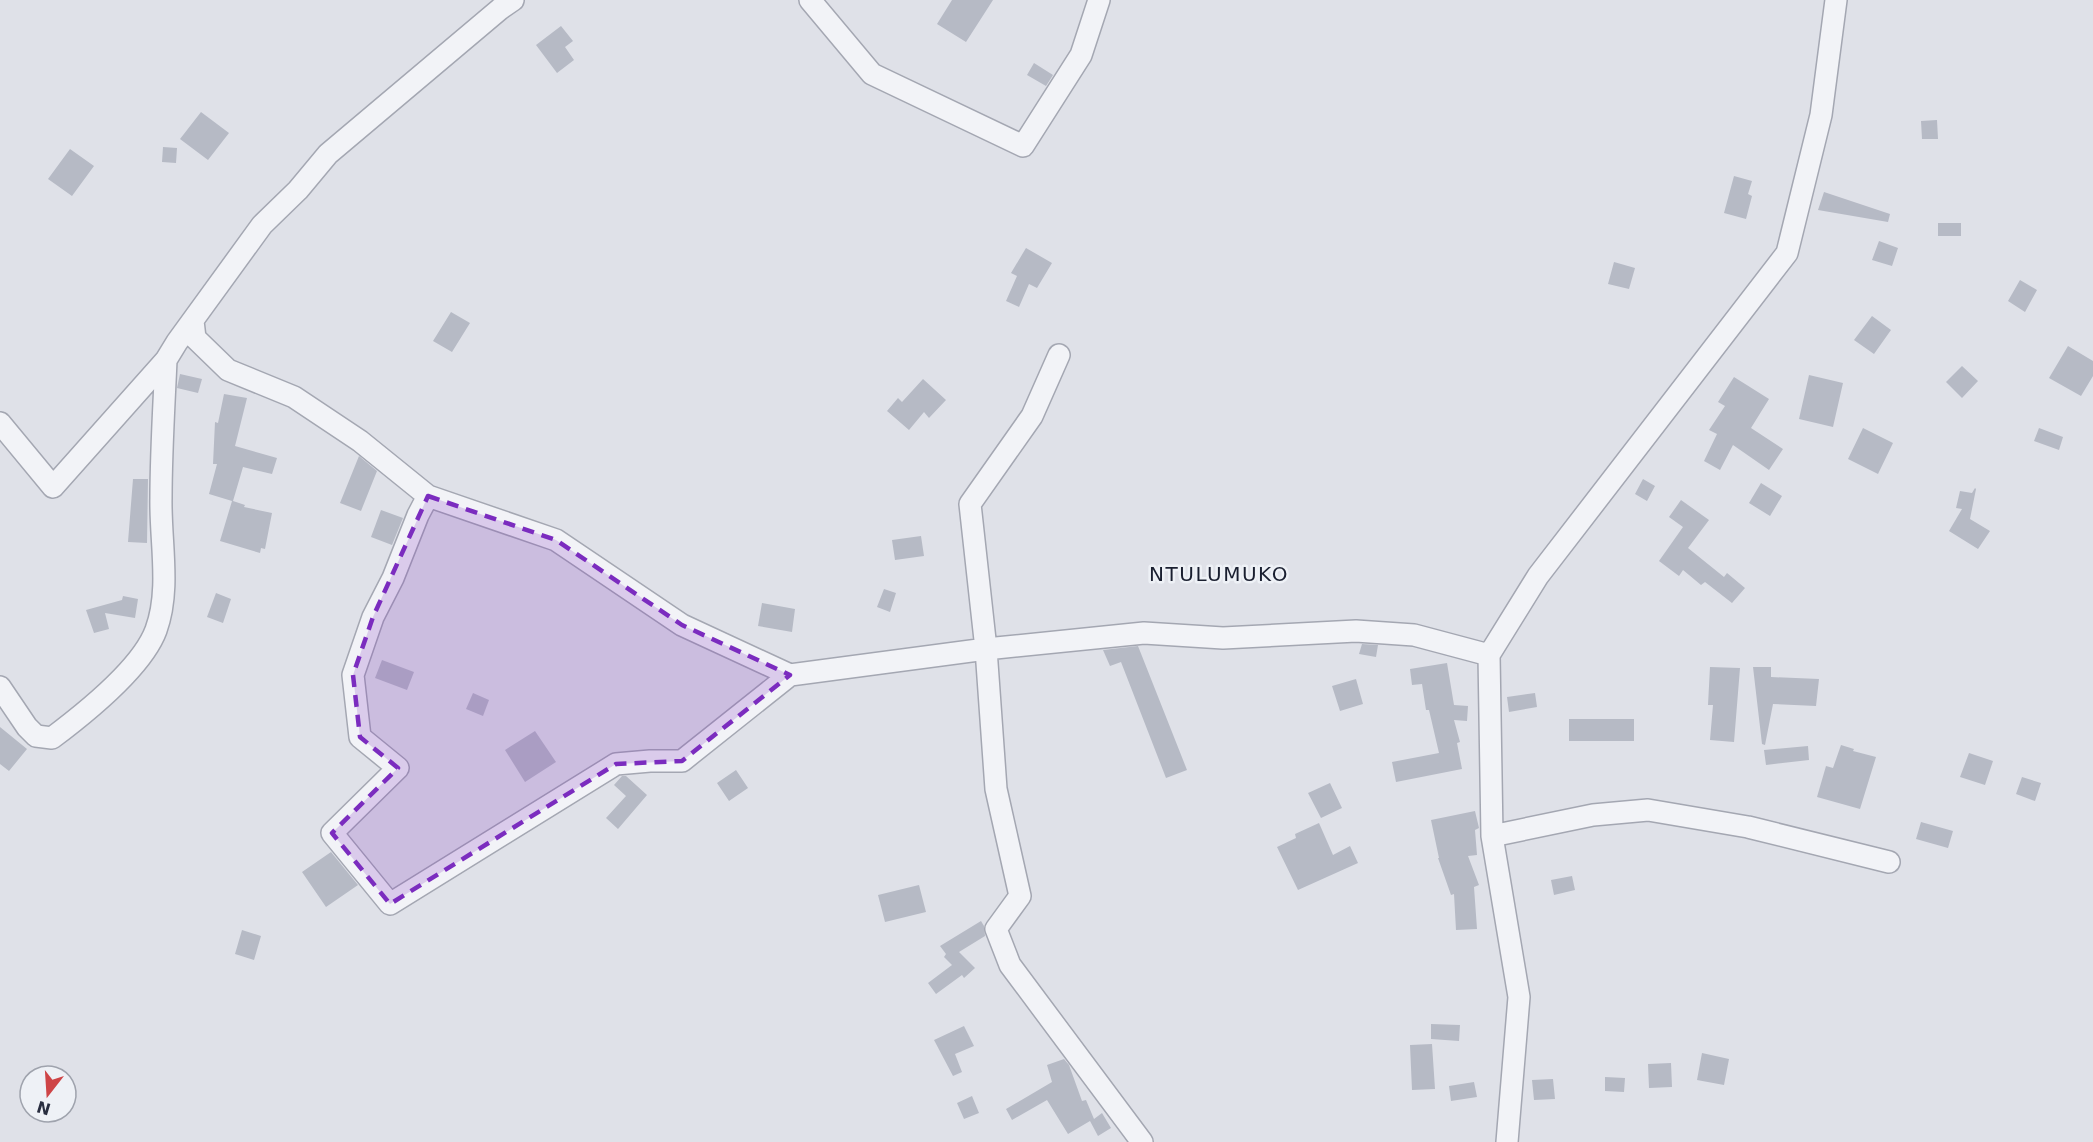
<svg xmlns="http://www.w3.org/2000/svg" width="2093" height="1142" font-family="'DejaVu Sans',sans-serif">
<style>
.building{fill:#b6bac5}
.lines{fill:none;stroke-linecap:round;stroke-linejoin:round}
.street-casing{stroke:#a4a7b2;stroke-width:24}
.street{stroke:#f2f3f7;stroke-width:21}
.marked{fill:#7b2cbf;fill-opacity:0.2;stroke:#7b2cbf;stroke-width:4.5;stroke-dasharray:12 8;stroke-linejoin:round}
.labels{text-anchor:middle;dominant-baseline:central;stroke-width:5;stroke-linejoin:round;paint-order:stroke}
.quarter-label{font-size:20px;letter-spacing:1.5px;fill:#1a1f30;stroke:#eef1f6}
</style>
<rect width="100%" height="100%" fill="#dfe1e8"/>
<!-- building -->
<path class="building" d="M952,0h41l-27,42 -29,-18z
M561,26l12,15 -8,6 9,13 -17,13 -21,-28z
M1034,63l19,12 -7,11 -19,-11z
M201,112l28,21 -21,27 -28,-21z
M1937,120l1,19h-16l-1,-18z
M163,147l14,1 -1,15 -14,-1z
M70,149l24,17 -22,30 -24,-17z
M1734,176l18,5 -4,13 4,2 -6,23 -22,-6z
M1824,192l66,22 -2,8 -70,-12z
M1938,223h23v13h-23z
M1879,241l19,7 -6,18 -20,-6z
M1026,248l26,15 -15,25 -8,-4 -10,23 -13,-6 11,-25 -6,-3z
M1614,262l21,6 -6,21 -21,-5z
M2020,280l17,10 -12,22 -17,-11z
M451,312l19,11 -18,29 -19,-11z
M1872,316l19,14 -17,24 -20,-14z
M2068,346l25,15v15l-12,20 -32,-18z
M1962,366l16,15 -16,17 -16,-16z
M180,374l22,5 -4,14 -21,-5z
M1809,375l34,8 -10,44 -34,-8z
M1734,377l35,22 -18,29 32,21 -14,21 -36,-25 -13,25 -16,-9 13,-27 -8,-4 16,-24 -7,-4z
M923,379l23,21 -17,18 -5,-6 -15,18 -22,-19 11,-13 4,4z
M224,394l23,4 -12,48 42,12 -5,16 -29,-7 -10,34 12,4 -1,2 28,6 -7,36 -4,-1 -1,5 -40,-12 12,-40 -23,-7 8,-30h-4l2,-42 3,1z
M1863,428l30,15 -15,31 -30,-15z
M2039,428l24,9 -4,13 -25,-9z
M359,456l18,15 -16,40 -21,-8z
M133,479h15l-1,64 -19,-1z
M1643,479l12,7 -8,15 -12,-7z
M1761,483l21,13 -12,20 -21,-13z
M1975,488l1,1 -6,30 20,12 -12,18 -29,-18 13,-22 -6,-1 4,-17 12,2z
M1681,500l28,20 -21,28 36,29 3,-4 18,15 -13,15 -27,-21 -4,3 -18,-15 -4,6 -20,-15 24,-34 -14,-10z
M381,510l22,8 -11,27 -21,-8z
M921,536l3,20 -29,4 -3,-20z
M884,589l12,4 -6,19 -13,-5z
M216,593l15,6 -8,24 -16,-6z
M123,596l15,3 -3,19 -30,-5 4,16 -15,4 -8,-23 36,-10z
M762,603l33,6 -3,23 -34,-6z
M1362,644l16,1 -2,12 -17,-3z
M1138,646l49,124 -21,8 -45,-116 -11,4 -7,-16z
M382,660l32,12 -7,18 -32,-12z
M1447,663l7,42 14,1 -1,15 -13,-1 6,22 -3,1 5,26 -66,13 -4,-20 47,-9 -10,-43h-3l-4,-26 -10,1 -2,-16z
M1710,667l30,1 -6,74 -24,-2 3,-35h-5z
M1753,667h18v10l48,2 -3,27 -43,-2 -8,41 -3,-1z
M1356,679l7,25 -23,7 -8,-25z
M473,693l16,7 -6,16 -17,-7z
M1535,693l2,14 -28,5 -2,-15z
M1569,719h65v22h-65z
M0,727l27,22 -18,22 -9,-7z
M535,731l21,31 -31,20 -20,-32z
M1841,745l13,4 -1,2 23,6 -16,52 -43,-12 9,-31 7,2z
M1808,746l1,14 -43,5 -2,-15z
M1969,753l24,8 -8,24 -25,-8z
M736,770l12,18 -19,13 -12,-18z
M622,776h4l21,19 -29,34 -12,-11 20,-22 -12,-11z
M2022,777l19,6 -6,18 -19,-7z
M1330,783l12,25 -21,10 -13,-25z
M1475,811l4,17 -4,2 2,25 -9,1 11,29 -5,2 3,42 -21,1 -2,-36 -3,1 -13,-37h1l-8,-38z
M1921,822l32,9 -5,17 -32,-9z
M1319,823l14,32 17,-9 8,17 -60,27 -21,-43 19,-9 -1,-4z
M331,852l27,33 -32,22 -24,-35z
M1572,876l3,14 -21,5 -3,-15z
M919,885l7,27 -41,10 -7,-27z
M981,921l3,5 1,10 -26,16 16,16 -11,10 -2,-3 -26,19 -8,-11 24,-18 -8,-8 2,-3 -6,-8z
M242,930l19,6 -7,24 -19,-6z
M1431,1024l29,1 -1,16 -28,-2z
M964,1026l10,20 -19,8 7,18 -9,4 -19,-36z
M1432,1044l3,45 -23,1 -2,-45z
M1702,1053l27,6 -5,26 -27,-5z
M1064,1059l5,6 13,36 4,-1 8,19 8,-6 9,15 -13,8 -8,-15 -22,13 -21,-34 -35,20 -6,-11 46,-27 -5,-17z
M1671,1063l1,24 -23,1 -1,-24z
M1605,1077l20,1 -1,14 -19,-1z
M1553,1079l2,20 -21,1 -2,-20z
M1474,1082l3,15 -26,4 -2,-15z
M972,1096l7,17 -15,6 -7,-16z"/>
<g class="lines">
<!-- street casing -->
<g class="street-casing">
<path id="street" d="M810,0l62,74 151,72 58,-91 18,-55
M193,321l2,17 33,32 66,27 66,44 68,55 128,44 126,85 108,50
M1059,355l-27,61 -62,88 16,145 10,140 24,107 -24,33 14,36 132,177
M0,423l53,64 113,-127
M428,496l-10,19 -25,63 -20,39 -20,58 7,62 38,31 -66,65 58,71 226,-140 34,-3h32l108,-86 196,-26 158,-16 79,5 133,-7 58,4 75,20
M0,687l27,40 9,9 16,2c32,-24 90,-70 104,-108 15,-41 4,-89 5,-132 0,-46 3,-92 5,-138l11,-18 85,-117 36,-35 30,-36 172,-145 13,-9
M1492,836l101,-21 55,-5 100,17 141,35
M1507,1142l12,-145 -27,-161 -3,-181 49,-79 249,-323 34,-138 15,-115"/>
</g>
<!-- street -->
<use href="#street" class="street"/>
</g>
<!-- marked area -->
<path class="marked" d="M428,496l128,44 126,85 108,50 -108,86 -66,3 -226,140 -58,-71 66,-65 -38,-31 -7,-62 20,-58z"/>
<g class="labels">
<!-- quarter labels -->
<g class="quarter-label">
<text x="1219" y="574">NTULUMUKO</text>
</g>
</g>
<!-- north arrow -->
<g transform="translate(48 1094) rotate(197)"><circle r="28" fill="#eef1f6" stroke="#9fa3ad" stroke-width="1.5"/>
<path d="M0-4.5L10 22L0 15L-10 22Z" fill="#ce4446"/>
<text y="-9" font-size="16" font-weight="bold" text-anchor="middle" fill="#282d3f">N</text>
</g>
</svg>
